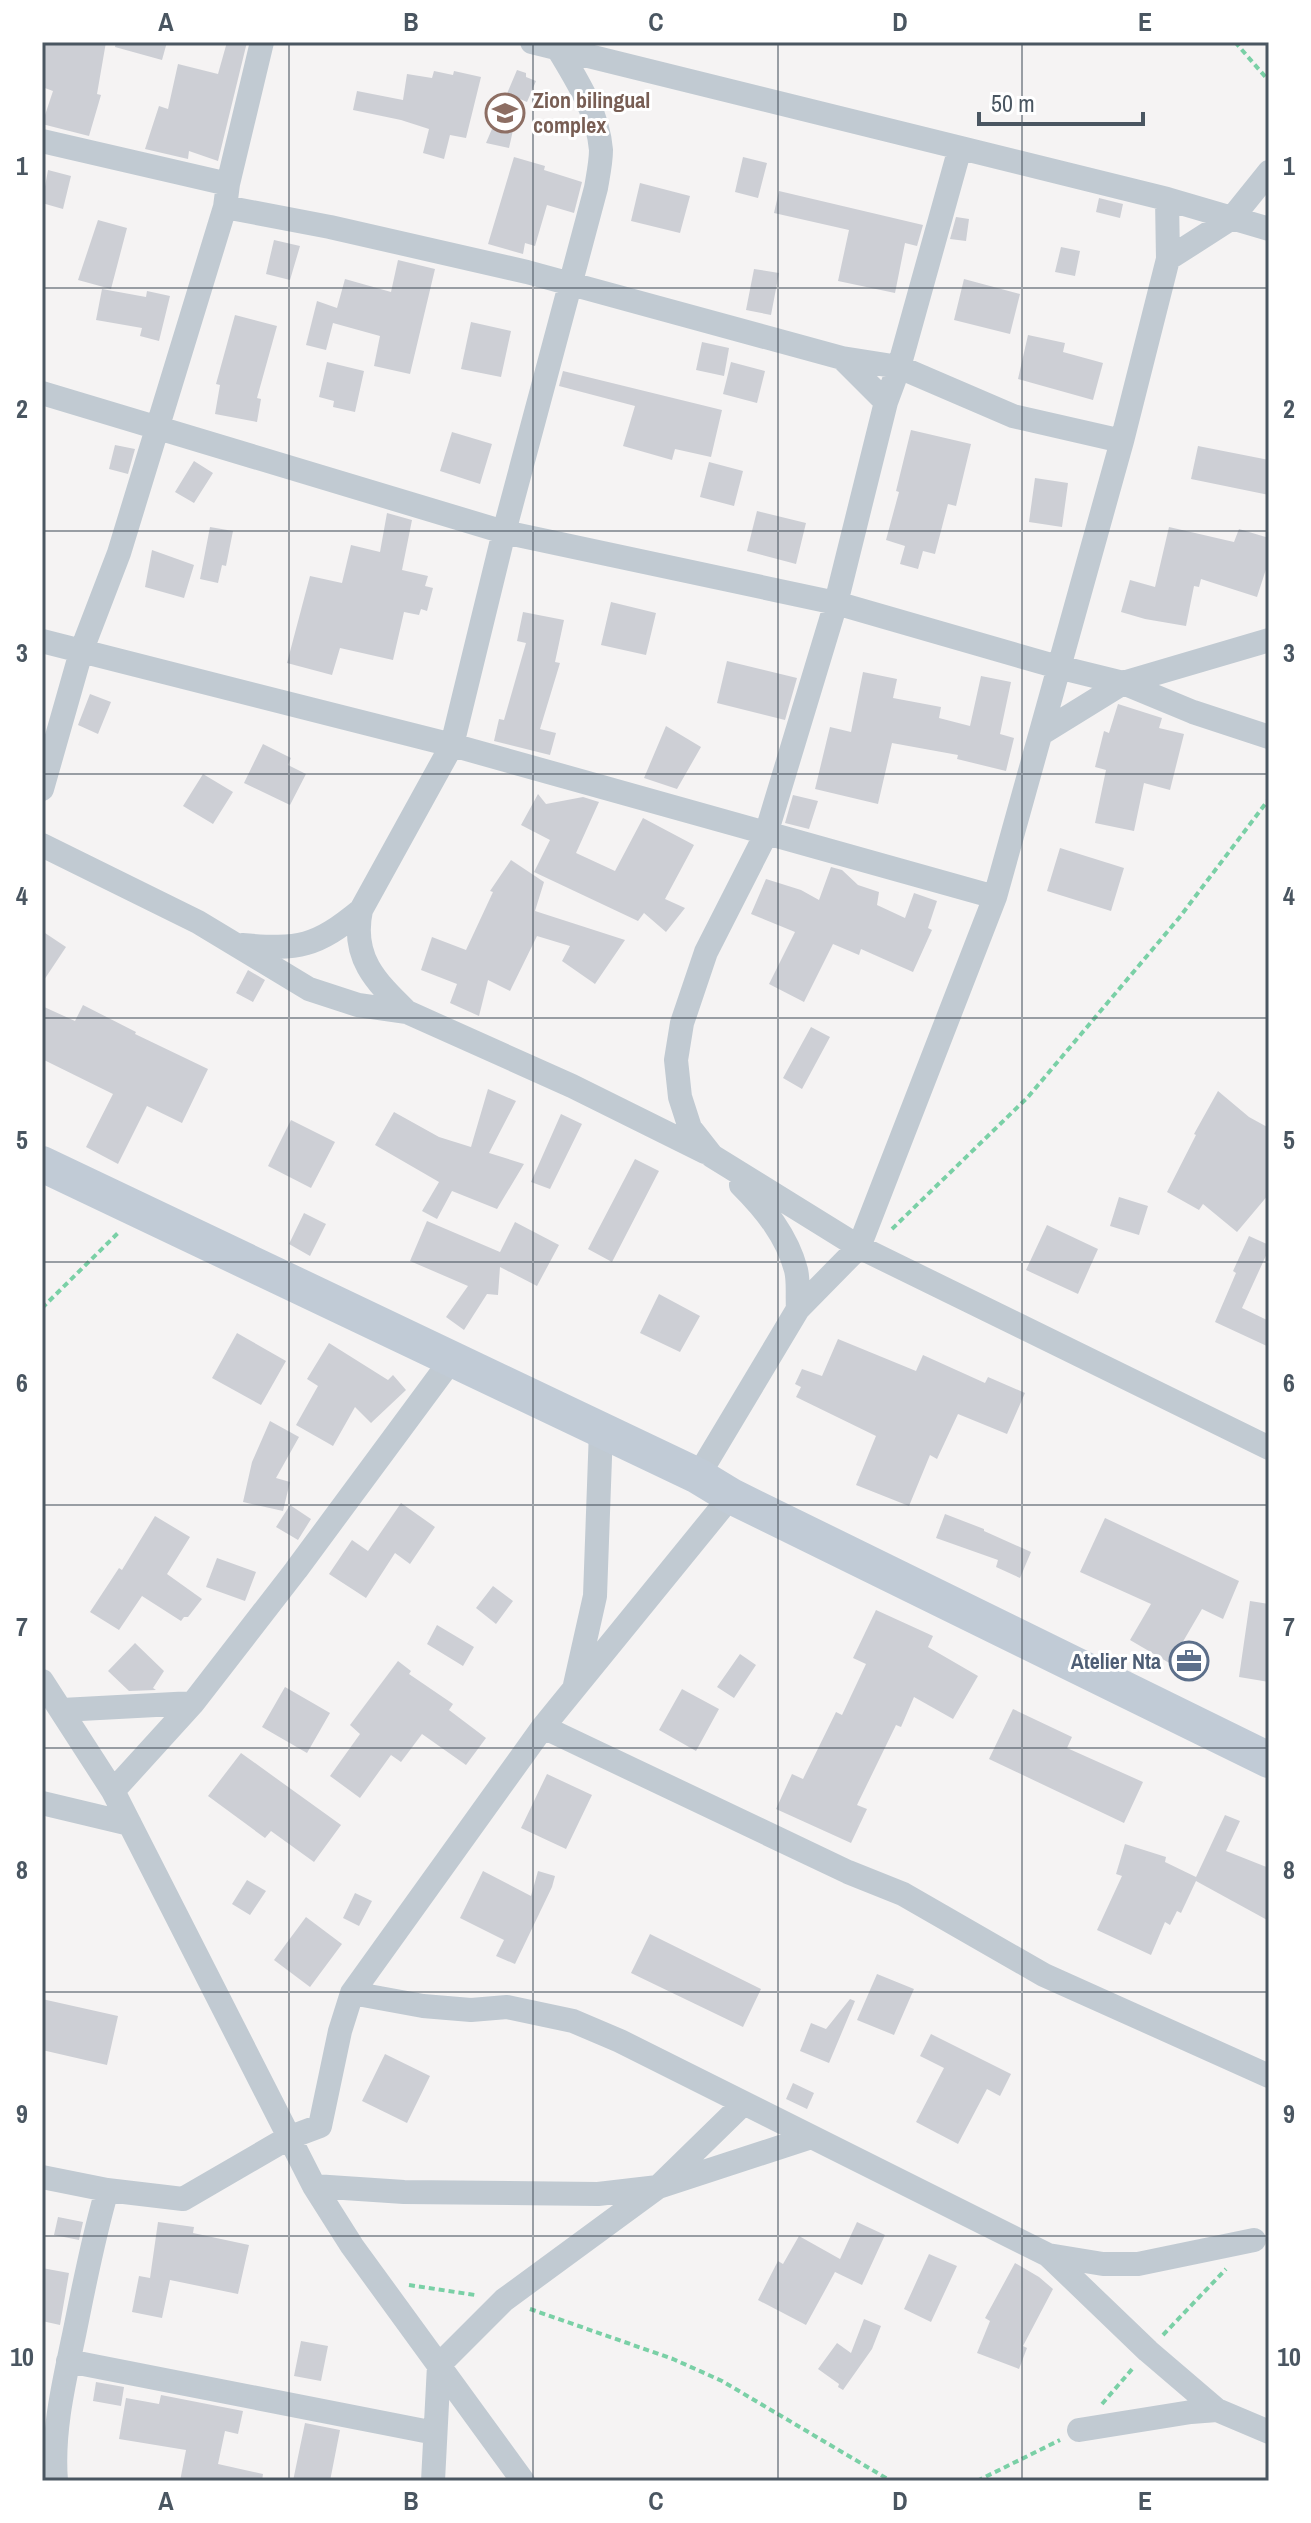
<svg xmlns="http://www.w3.org/2000/svg" width="1311" height="2523" font-family="'Archivo Narrow',sans-serif">
<style>
.building{fill:#cdcfd5}
.lines{fill:none;stroke-linecap:round;stroke-linejoin:round}
.path{stroke:#7ad0a6;stroke-width:4;stroke-dasharray:6 4;stroke-linecap:butt}
.minor{stroke:#c1cad2;stroke-width:24}
.secondary{stroke:#c1cbd6;stroke-width:36}
.grid{fill:none;stroke:#4a5661;stroke-width:2;stroke-opacity:0.55}
.labels{text-anchor:middle;dominant-baseline:central;stroke-width:6;stroke-linejoin:round;paint-order:stroke}
.education-label{font-size:22px;font-weight:bold;fill:#785e54;stroke:#fff;text-anchor:start}
.service-label{font-size:22px;font-weight:bold;fill:#4e5e75;stroke:#fff;text-anchor:end}
.neatline{fill:none;stroke:#4a5661;stroke-width:3}
.grid-label{font-size:26px;text-anchor:middle;font-weight:bold;fill:#4a5661}
</style>
<rect width="100%" height="100%" fill="#f5f3f3"/>
<!-- building -->
<path class="building" d="M42,42h64l-9,52 4,1 -12,41 -47,-12 11,-33 -11,-4z
M116,42h51l-5,18 -47,-13z
M227,42h20l-29,119 -29,-10 -1,8 -43,-10 14,-43 9,3 10,-45 40,10z
M517,70l9,3v4l10,4 -9,21 -7,-3 -11,49 -23,-5z
M434,71l19,4 1,-4 27,6 -15,61 -16,-3 -6,24 -21,-6 6,-24 -28,-9 -48,-10 4,-19 46,9 4,-26 25,4z
M514,157l31,9 -1,4 38,12 -8,31 -27,-8 -12,41 -10,-3 -2,11 -35,-10z
M743,157l24,6 -9,35 -23,-6z
M48,170l23,6 -8,33 -21,-6z
M640,183l50,13 -10,37 -49,-12z
M779,191l144,34 -6,21 -12,-3 -10,50 -57,-12 11,-51 -75,-17z
M1099,198l24,6 -3,14 -24,-6z
M956,217l13,2 -3,22 -16,-2z
M98,220l29,8 -16,61 -33,-9z
M274,240l26,6 -10,34 -24,-6z
M1061,247l19,4 -5,25 -20,-4z
M398,260l37,9 -25,105 -36,-8 6,-30 -47,-13 -7,27 -20,-5 11,-44 20,7 8,-29 46,13z
M754,269l25,4 -8,42 -25,-5z
M964,279l56,15 -10,40 -56,-14z
M102,289l44,8 1,-6 23,5 -11,45 -19,-5 2,-8 -46,-8z
M235,315l42,11 -20,72 4,1 -4,23 -42,-8 5,-29 -4,-1z
M471,322l40,9 -10,46 -40,-8z
M1028,335l37,8 -2,9 40,11 -10,37 -75,-21z
M702,342l27,6 -5,28 -28,-6z
M327,362l37,9 -9,41 -22,-5 1,-6 -15,-4z
M731,362l34,9 -8,32 -34,-9z
M563,371l159,39 -11,47 -36,-8 -3,11 -49,-14 12,-40 -76,-20z
M911,430l60,14 -15,62 -8,-2 -13,50 -12,-3 -5,18 -18,-5 5,-18 -19,-6 13,-48 -3,-1z
M452,432l40,12 -12,40 -40,-13z
M115,445l20,4 -7,25 -19,-5z
M1198,446l71,14v35l-78,-16z
M194,461l19,12 -19,30 -19,-11z
M709,462l34,9 -9,35 -34,-9z
M1035,478l33,5 -6,44 -33,-5z
M757,511l49,12 -10,41 -49,-13z
M387,513l25,7 -10,50 26,6 -3,10 8,2 -6,23 -6,-2 -2,6 -15,-3 -11,48 -53,-12 -8,27 -45,-12 23,-87 32,7 9,-38 29,7z
M210,527l23,4 -7,35 -4,-1 -4,18 -18,-4z
M1169,527l65,15 5,-13 30,9v22l-12,37 -56,-18 -2,8 -5,-1 -8,40 -41,-7 -24,-7 9,-32 25,7z
M152,550l42,15 -10,33 -39,-11z
M611,602l45,11 -10,42 -45,-10z
M523,612l41,8 -9,42 5,1 -20,66 16,4 -6,22 -56,-14 5,-22 5,1 22,-77 -9,-2z
M727,661l70,17 -12,42 -68,-17z
M863,672l34,7 -4,19 48,9 -2,11 31,8 11,-50 30,6 -11,52 14,4 -8,33 -49,-12 1,-4 -66,-12 -14,61 -63,-15 15,-62 21,5z
M90,694l21,8 -13,32 -20,-9z
M1118,704l44,14 -3,10 25,6 -14,56 -26,-7 -10,48 -39,-8 11,-53 -11,-3 9,-36 5,2z
M666,726l35,21 -24,42 -33,-11z
M263,744l28,14 -3,7 18,9 -16,31 -46,-22z
M203,774l30,18 -20,32 -30,-18z
M538,794l8,10 37,-7 16,5 -23,51 39,18 28,-53 51,27 -29,54 20,9 -19,24 -22,-19 -6,8 -104,-49 16,-32 -29,-15z
M793,795l25,6 -9,28 -24,-6z
M1060,848l64,20 -13,43 -64,-20z
M511,860l33,22 -9,29 90,29 -30,44 -33,-23 8,-15 -33,-10 -27,55 -22,-11 -9,36 -29,-13 7,-19 -36,-14 11,-33 34,13 27,-58 -3,-1z
M831,867l11,3 16,15 21,7 -2,13 28,13 9,-25 23,8 -9,27 4,2 -19,42 -52,-23 -2,6 -26,-11 -29,58 -35,-18 26,-52 -44,-18 15,-35 35,11 18,10z
M42,931l24,16 -24,36z
M248,970l17,10 -12,22 -17,-9z
M83,1005l53,27 -1,2 73,35 -26,54 -35,-17 -29,58 -32,-17 27,-53 -71,-35v-53l33,15z
M811,1027l19,10 -28,52 -19,-11z
M488,1089l28,12 -27,52 35,11 -27,45 -45,-18 -15,28 -15,-8 17,-29 -64,-37 19,-33 45,25 32,10z
M1218,1091l31,26 20,11v66l-32,38 -34,-28 -4,6 -32,-18 29,-57 -2,-1z
M561,1114l21,10 -32,65 -19,-7z
M291,1120l44,22 -24,46 -43,-22z
M635,1159l24,12 -47,91 -24,-13z
M1119,1197l29,9 -9,29 -29,-9z
M304,1213l22,11 -16,32 -21,-12z
M427,1221l73,31 15,-30 44,23 -22,41 -37,-19 -2,28 -11,-1 -23,36 -18,-13 22,-31 -58,-25z
M1047,1225l51,24 -20,45 -52,-24z
M1249,1236l20,9v4l-27,59 27,13v26l-54,-25 21,-49 -3,-2z
M659,1294l41,22 -20,36 -40,-19z
M237,1333l49,28 -25,44 -49,-27z
M838,1339l78,32 7,-16 62,28 3,-6 37,16 -18,41 -49,-20 -21,45 -7,-4 -21,51 -53,-21 20,-49 -80,-39 5,-10 -6,-3 7,-15 20,7z
M329,1343l59,37 5,-5 13,15 -35,33 -16,-16 -22,39 -37,-21 22,-39 -11,-7z
M270,1421l29,16 -23,41 14,4 -7,29 -40,-9 9,-40z
M401,1503l34,24 -25,37 -15,-11 -29,45 -37,-24 23,-34 16,11z
M290,1505l21,14 -13,21 -22,-13z
M945,1514l39,15v2l47,21 -11,26 -24,-11 2,-7 -62,-22z
M155,1516l35,21 -23,37 35,25 -14,18h-4l-3,4 -39,-25 -23,34 -29,-18 29,-44 3,2z
M1105,1518l134,63 -16,38 -21,-10 -21,36 27,11 -10,24 -16,-7 1,-2 -53,-31 21,-36 -71,-32z
M217,1558l39,14 -11,29 -39,-14z
M493,1586l20,15 -17,23 -20,-16z
M1250,1601l19,3v78l-30,-5z
M876,1610l57,26 -5,11 50,29 -25,43 -39,-22 -13,30 -5,-2 -39,80 10,4 -16,34 -75,-34 16,-35 11,5 33,-67 6,3 24,-51 -13,-6z
M437,1625l37,22 -11,19 -36,-22z
M135,1643l29,28 -11,17 3,2 -27,1 -21,-20z
M740,1654l16,11 -22,33 -17,-11z
M398,1661l13,10 -2,3 44,30 -4,6 37,28 -20,27 -44,-31 -21,28 -10,-7 -31,43 -30,-22 30,-42 -10,-9z
M285,1687l45,26 -23,40 -45,-26z
M682,1689l37,20 -23,42 -37,-21z
M1013,1709l59,28 -5,11 76,34 -19,41 -135,-64z
M241,1753l100,72 -27,37 -43,-31 -6,7 -57,-42z
M547,1774l45,21 -26,54 -45,-21z
M1225,1815l15,6 -14,30 43,17v53l-73,-40 -15,32 -4,-2 -7,14 -5,-3 -14,33 -54,-25 25,-54 -6,-2 9,-30 41,13 -1,5 31,15z
M483,1871l48,25 7,-25 17,5 -3,11 -37,77 -19,-8 8,-16 -44,-22z
M247,1880l19,11 -16,24 -18,-11z
M355,1893l17,8 -13,25 -16,-8z
M306,1917l36,27 -32,43 -36,-27z
M650,1934l111,55 -18,38 -112,-54z
M877,1974l37,15 -20,46 -37,-15z
M42,1999l76,17 -11,49 -65,-15z
M850,1999l5,2 -26,62 -29,-12 11,-28 15,6z
M931,2034l80,40 -11,22 -13,-7 -29,55 -42,-22 28,-54 -24,-12z
M385,2054l45,22 -23,47 -45,-22z
M793,2083l21,10 -7,16 -21,-10z
M58,2217l25,5 -4,18 -25,-5z
M158,2222l36,5 -1,6 56,12 -11,49 -68,-14 -8,38 -30,-6 7,-36 11,2z
M857,2222l28,13 -23,50 -27,-13 -29,53 -48,-25 20,-39 5,3 16,-28 41,23z
M929,2254l28,12 -26,56 -27,-13z
M1015,2263l24,14 14,12 -30,57 4,2 -8,21 -42,-16 13,-32 -5,-3z
M42,2268l27,5 -9,52 -18,-4z
M864,2319l17,7 -9,23 -29,41 -5,-3 1,-3 -21,-15 19,-26 14,10z
M301,2341l27,5 -7,35 -27,-5z
M96,2382l28,5 -3,19 -28,-5z
M161,2395l82,16 -5,23 -13,-3 -7,33 45,10 -1,7h-82l6,-31 -67,-11 7,-41 33,6z
M305,2423l35,7 -10,51h-37z"/>
<g class="lines">
<!-- path -->
<path class="path" d="M1235,42l34,39
M892,1229l136,-132 151,-179 90,-119
M42,1308l76,-75
M409,2285l66,10
M530,2309l143,50 49,22 169,100
M1163,2335l63,-66
M1102,2404l31,-36
M977,2481l83,-41"/>
<!-- minor -->
<path class="minor" d="M532,42l635,157 102,30
M42,141l186,43
M960,148l-61,219 -13,35 -50,201 -70,231 -60,118 -24,71 -6,37 4,37 10,31 22,28 147,91 410,201
M225,207l105,20 197,45 315,86 57,9 114,49 109,25
M1168,259l64,-41 37,-46
M842,358l44,44
M42,393l462,139 332,71 222,64 65,16 70,29 76,25
M42,641l410,104 543,152
M1042,733l81,-50 146,-43
M42,789l39,-137 38,-99 106,-346 3,-23 34,-142
M42,845l156,77 111,67 49,16 49,7 165,74 133,66
M242,945c57,5 74,2 119,-35
M407,1012c-32,-31 -56,-55 -46,-102l91,-165 52,-213 92,-344c2,-12 5,-26 5,-38 -3,-38 -25,-71 -44,-103
M741,1185c24,24 46,51 55,85 3,12 1,26 2,39
M698,1476l100,-167 61,-62 136,-350 127,-456 46,-182 -1,-60
M42,1681l71,110 201,395 38,60 171,235
M575,1685l20,-89 6,-166
M62,1710l131,-7
M543,1727l305,145 55,22 141,81 225,101
M113,1791l80,-88 103,-133 156,-211
M42,1803l88,21
M352,1993l71,13 48,4 36,-3 66,14 47,20 428,214 55,9h35l116,-24
M42,2177l65,13 76,9 105,-61 32,-12 20,-95 12,-38 191,-266 188,-231
M314,2186l90,6 194,2 60,-7 153,-50
M1048,2255l100,96 69,59
M68,2361l367,72
M1079,2430l112,-18 26,-2 52,22
M56,2481c-4,-49 8,-99 18,-146 10,-49 19,-97 33,-145
M433,2481l6,-116 65,-65 154,-113 86,-84"/>
<!-- secondary -->
<path class="secondary" d="M42,1164l656,312 33,20 538,264"/>
</g>
<!-- grid -->
<path class="grid" d="M289,42v2439M533,42v2439M778,42v2439M1022,42v2439M42,288h1227M42,531h1227M42,774h1227M42,1018h1227M42,1262h1227M42,1505h1227M42,1748h1227M42,1992h1227M42,2236h1227"/>
<!-- icons -->
<defs>
<g id="school-ring" transform="scale(2)"><circle r="9.5" fill="#fff" stroke="#8d6e63" stroke-width="1.5"/><path d="M0-5L7-2L0 1L-7-2ZM-4 1L0 2.5L4 1V4Q0 6-4 4Z" fill="#8d6e63"/></g>
<g id="office-ring" transform="scale(2)"><circle r="9.5" fill="#fff" stroke="#5c6f8a" stroke-width="1.5"/><path d="M-6-3h4V-5.5h4V-3h4V5H-6ZM-1-4.5V-3h2v-1.5ZM-6 0V1H6V0Z" fill="#5c6f8a"/></g>
</defs>
<g fill-rule="evenodd">
<use href="#school-ring" x="505" y="113"/>
<use href="#office-ring" x="1189" y="1661"/>
</g>
<g class="labels">
<!-- education labels -->
<g class="education-label">
<text x="533" y="100">Zion bilingual<tspan x="533" dy="25">complex</tspan></text>
</g>
<!-- service labels -->
<g class="service-label">
<text x="1161" y="1661">Atelier Nta</text>
</g>
</g>
<!-- border -->
<rect width="1311" height="2523" fill="none" stroke="#ffffff" stroke-width="88"/>
<!-- scale -->
<path d="M979 112v12h164v-12" fill="none" stroke="#4a5661" stroke-width="4"/>
<text x="991" y="112" font-size="24" fill="#4a5661" stroke="#ffffff" stroke-width="6" paint-order="stroke">50 m</text>
<rect x="44" y="44" width="1223" height="2435" class="neatline"/>
<g class="grid-label">
<text x="166" y="31">A</text>
<text x="411" y="31">B</text>
<text x="656" y="31">C</text>
<text x="900" y="31">D</text>
<text x="1145" y="31">E</text>
<text x="22" y="175">1</text>
<text x="1289" y="175">1</text>
<text x="22" y="418">2</text>
<text x="1289" y="418">2</text>
<text x="22" y="662">3</text>
<text x="1289" y="662">3</text>
<text x="22" y="905">4</text>
<text x="1289" y="905">4</text>
<text x="22" y="1149">5</text>
<text x="1289" y="1149">5</text>
<text x="22" y="1392">6</text>
<text x="1289" y="1392">6</text>
<text x="22" y="1636">7</text>
<text x="1289" y="1636">7</text>
<text x="22" y="1879">8</text>
<text x="1289" y="1879">8</text>
<text x="22" y="2123">9</text>
<text x="1289" y="2123">9</text>
<text x="22" y="2366">10</text>
<text x="1289" y="2366">10</text>
<text x="166" y="2510">A</text>
<text x="411" y="2510">B</text>
<text x="656" y="2510">C</text>
<text x="900" y="2510">D</text>
<text x="1145" y="2510">E</text>
</g>
</svg>
